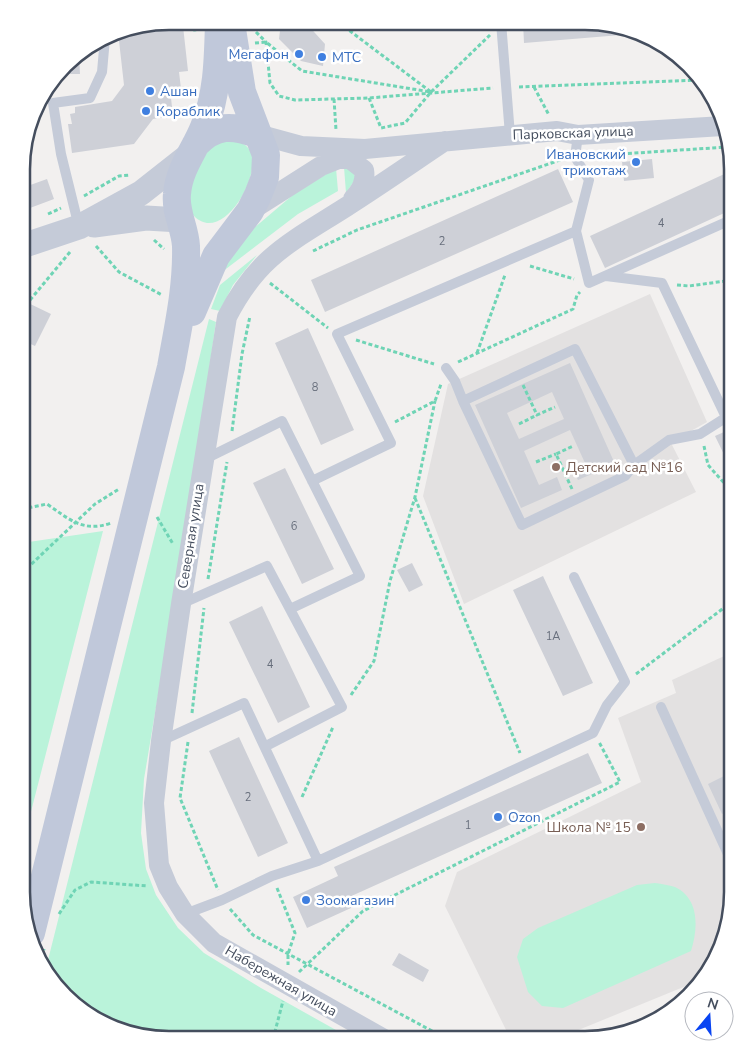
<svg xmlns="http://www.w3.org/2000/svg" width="754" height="1061" font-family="'Nunito Sans',sans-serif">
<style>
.education{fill:#e3e1e1}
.green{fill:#baf3da}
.building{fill:#ced0d7;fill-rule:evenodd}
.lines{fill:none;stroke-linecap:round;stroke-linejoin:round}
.path{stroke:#6fd4b5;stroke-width:3;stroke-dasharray:4 2.5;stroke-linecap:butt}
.service{stroke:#c5cbd8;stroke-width:10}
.minor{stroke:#c5cbd8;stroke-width:20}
.tertiary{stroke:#c5cbd8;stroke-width:25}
.secondary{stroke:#c0c8da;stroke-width:28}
.shop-dot{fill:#3f7fe0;stroke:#fff;stroke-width:2}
.education-dot{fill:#8d6e63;stroke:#fff;stroke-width:2}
.labels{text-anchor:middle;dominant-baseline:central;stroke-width:5;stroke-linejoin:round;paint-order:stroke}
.number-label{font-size:11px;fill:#676e7c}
.shop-label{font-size:14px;fill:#366cbe;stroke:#fff;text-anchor:start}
.street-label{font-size:14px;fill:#454e5e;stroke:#fff}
.education-label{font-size:14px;fill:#785e54;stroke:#fff;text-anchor:start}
.rim{fill:none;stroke:#454e5e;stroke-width:2.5}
</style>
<rect width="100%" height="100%" fill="#f2f0ef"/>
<!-- education -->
<path class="education" d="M650,294l57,128 -34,19h-3l26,51 -232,112 -41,-108 25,-112z
M733,652l-1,250 -24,72 -5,5 -149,61h-43l-66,-134 12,-34 184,-90 -23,-64 58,-25 -4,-13z"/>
<!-- green -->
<path class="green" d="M232,140c6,2 13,3 17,9 16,22 -26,97 -55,67 -4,-4 -7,-15 -7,-21 2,-12 17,-43 27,-50 4,-4 12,-4 18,-5z
M344,167l8,3 4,8 -10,15z
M336,168l2,23 -40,23 -76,58 18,-32 54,-46z
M257,255l-24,30 -13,26 -9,-2 9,-24z
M209,319l7,3 -32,218 -40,239 -3,54 5,36 10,26 22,33 26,25 57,35 91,51h-202l-63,-24 -41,-47z
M103,531l-78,304 -4,-6 1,-286z
M655,883c7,1 14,2 20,4 25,12 23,42 16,64l-128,57 -21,-2 -14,-14 -11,-35 6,-18 15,-11 99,-43z"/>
<!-- building -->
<path class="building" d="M169,21h5v6l9,-1 5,45 -9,1 3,25 -11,1 2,18 -20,3 -19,25 -62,9 -4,-29h4l-2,-10 5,-1v-6l37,-6 12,-16 -6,-53h8l-1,-4z
M281,22h24l20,22 -2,22 -22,-5 -22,-22z
M523,22l82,1 28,11 -109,9z
M79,54l1,20h-22l14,-16z
M652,159l2,19 -30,3 -2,-19z
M558,169l15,33 -248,110 -14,-32z
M733,170v39l-128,59 -15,-32z
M47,179l7,20 -32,12v-23z
M22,300l29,14 -16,32 -13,-6z
M308,328l46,102 -33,15 -46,-102z
M570,363l45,101 -37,16 -6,-12 13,-5 -15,-33 -46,21 15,34 18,-8 5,13 -41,18 -46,-103zM552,392l12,27 -45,20 -12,-26z
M733,428v45l-18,-37z
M285,468l49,101 -32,15 -49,-101z
M412,563l11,22 -14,7 -12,-22z
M543,576l50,107 -30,13 -50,-106z
M262,606l48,101 -32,16 -49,-101z
M239,737l49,106 -30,14 -49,-106z
M588,753l14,30 -255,115 4,10 -44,20 -14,-31 45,-21 -4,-9z
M732,772v37l-10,5 -14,-30z
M399,953l30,17 -6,12 -31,-17z"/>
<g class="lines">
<!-- path -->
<path class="path" d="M194,21l1,12
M256,32l10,10 4,41 9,13 16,4 74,-2 124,-10
M255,43l11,-1 36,29 129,21 -93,-70
M519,87l179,-7
M534,87l15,28
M369,98l12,30 24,-5 26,-31 59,-57
M334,99l2,31
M589,156l139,-9
M84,196l35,-20 11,-1
M48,214l13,-6
M154,240l10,9
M96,246l23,26 43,23
M313,251l44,-21 206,-71
M530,266l44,13
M270,283l58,45
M677,285l12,1 44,-6
M30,300l40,-48
M356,340l78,24
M477,353l28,-78
M458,362l115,-53 4,-14 3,-3
M523,385l14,30 18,-8
M395,422l40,-21 6,-17
M519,424l18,-9
M232,431l10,-77 8,-38
M704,446l4,19 25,28
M536,462l20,-8
M572,489l-16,-35 17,-8
M415,498l105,255
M22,509l25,-5c22,15 36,29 64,19
M157,517l16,27
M22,573l73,-69 24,-15
M208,579l19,-117
M636,674l97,-73
M351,695l23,-34 16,-80 25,-84 20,-96
M192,713l12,-105
M188,742l-8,56 38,92
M302,797l31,-70
M21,835l10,8
M277,888l18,45 -7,21v11
M230,909l23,26 194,104
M59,914l16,-24 16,-8 57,4
M41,963l3,-14
M299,972l64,-61 257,-129 -21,-40
M273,1039l10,-38"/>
<!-- service -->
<path class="service" d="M501,22l9,113
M79,227l-18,-73 -8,-51 37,-5 12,-26 3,-34
M576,231l13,52 144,-64
M606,276l56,7 64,134
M446,368l9,13 8,20
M203,460l79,-39 78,155 -70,33
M634,465l-9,11 -103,49 -59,-124 112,-52 59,116 35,-25 31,-6 33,-21
M312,481l79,-38 -54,-109 239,-103 13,-51 -14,-23 3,-22
M181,604l86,-38 75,141 -76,39
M661,707l71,156
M161,741l83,-38 74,158 -46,15 -50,24 -37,14
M318,861l275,-128 14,-28 18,-23 -51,-105"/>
<!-- minor -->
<path class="minor" d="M257,134l44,12 64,3 192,-18 21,4 145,-9
M339,159h11l14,11c2,12 -3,20 -11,29
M250,211l71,-45 35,-14
M384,1039l-170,-96 -29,-29 -17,-27 -9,-22 -5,-62 7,-62 20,-137 46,-287c31,-61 64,-75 119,-110 33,-21 66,-44 99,-66"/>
<!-- tertiary -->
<path class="tertiary" d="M94,225l52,-7 34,2
M22,246l57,-19 62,-34 47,-37"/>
<!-- secondary -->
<path class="secondary" d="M196,144c20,-20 36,-19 61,-10
M192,312l24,-56 34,-45 8,-16 7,-18 1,-22 -24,-63 -11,-69
M31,933l140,-566c7,-40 16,-79 15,-121 -1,-18 -11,-34 -9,-52 2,-26 18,-44 27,-67 14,-34 14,-70 15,-106"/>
</g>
<!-- markers -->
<g class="shop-dot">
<circle cx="299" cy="54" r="5"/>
<circle cx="322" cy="57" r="5"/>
<circle cx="150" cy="91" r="5"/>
<circle cx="146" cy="111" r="5"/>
<circle cx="636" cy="162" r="5"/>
<circle cx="498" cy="817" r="5"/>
<circle cx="306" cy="900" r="5"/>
</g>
<g class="education-dot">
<circle cx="556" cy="467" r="5"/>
<circle cx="641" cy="827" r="5"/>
</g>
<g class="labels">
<!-- number labels -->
<g class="number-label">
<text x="661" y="223">4</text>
<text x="442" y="241">2</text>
<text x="315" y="387">8</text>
<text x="294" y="526">6</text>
<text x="553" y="636">1А</text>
<text x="270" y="664">4</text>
<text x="248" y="797">2</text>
<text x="468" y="825">1</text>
</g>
<!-- shop labels -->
<g class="shop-label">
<text x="289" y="54" text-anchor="end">Мегафон</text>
<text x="332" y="57">МТС</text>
<text x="160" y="91">Ашан</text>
<text x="156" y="111">Кораблик</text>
<text x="626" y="154" text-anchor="end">Ивановский<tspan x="626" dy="16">трикотаж</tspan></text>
<text x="508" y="817">Ozon</text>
<text x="316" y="900">Зоомагазин</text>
</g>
<!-- street labels -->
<g class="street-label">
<text transform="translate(573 133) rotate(-2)">Парковская улица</text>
<text transform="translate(191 536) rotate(-81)">Северная улица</text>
<text transform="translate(281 981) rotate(30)">Набережная улица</text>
</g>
<!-- education labels -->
<g class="education-label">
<text x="566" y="467">Детский сад №16</text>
<text x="631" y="827" text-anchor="end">Школа № 15</text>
</g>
</g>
<!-- crop -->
<path d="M0 0H754V1061H0ZM169 30H585A139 139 0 0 1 724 169V892A139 139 0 0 1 585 1031H169A139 139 0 0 1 30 892V169A139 139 0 0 1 169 30Z" fill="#fff" fill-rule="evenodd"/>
<path class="rim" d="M169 30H585A139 139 0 0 1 724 169V892A139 139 0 0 1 585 1031H169A139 139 0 0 1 30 892V169A139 139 0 0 1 169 30Z"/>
<!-- north arrow -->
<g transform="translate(709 1016) rotate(18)"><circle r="24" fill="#ffffff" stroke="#b5b8bf"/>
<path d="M0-4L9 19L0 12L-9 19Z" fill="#0944f2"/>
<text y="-8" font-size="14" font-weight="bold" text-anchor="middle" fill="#454e5e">N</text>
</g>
</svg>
